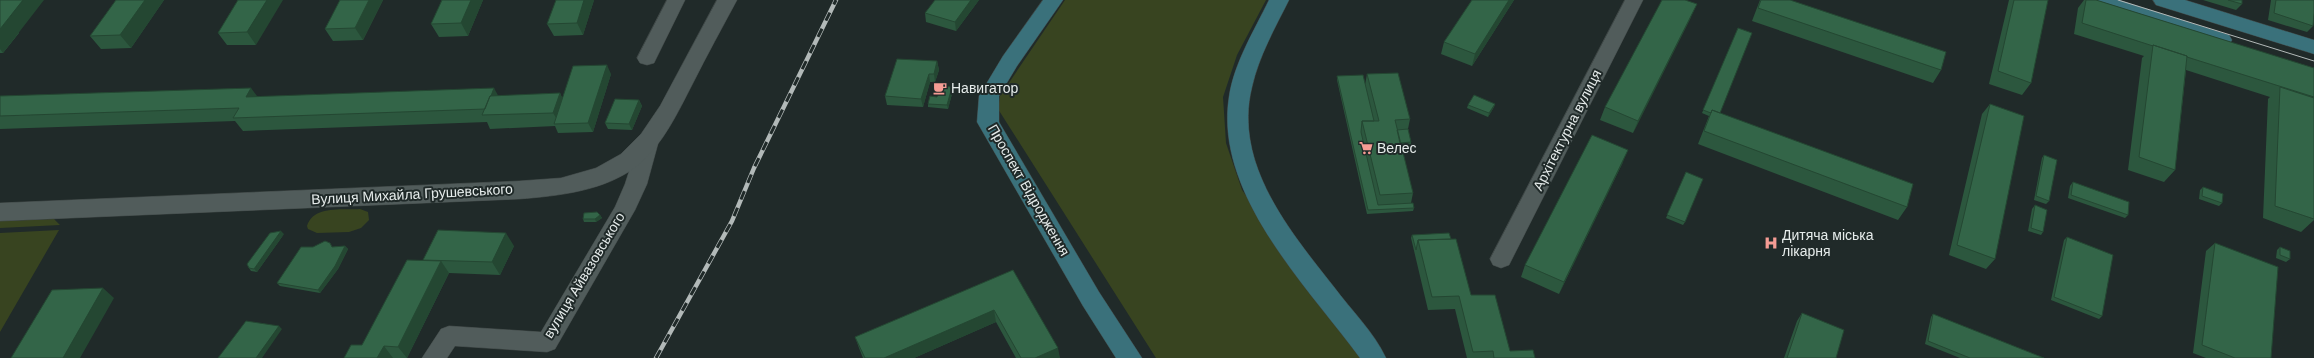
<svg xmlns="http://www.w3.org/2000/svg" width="2314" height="358" font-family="Arial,sans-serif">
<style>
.green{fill:#384420}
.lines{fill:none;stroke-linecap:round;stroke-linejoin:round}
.minor-casing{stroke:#3f4746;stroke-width:1}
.tertiary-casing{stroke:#3f4746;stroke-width:1}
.secondary-casing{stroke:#3f4746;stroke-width:1}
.minor{fill:#515c5b;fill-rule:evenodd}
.tertiary{fill:#515c5b;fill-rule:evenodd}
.secondary{fill:#3a717b;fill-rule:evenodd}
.tram{stroke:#b2b9b8;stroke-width:1}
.rail-casing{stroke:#b2b9b8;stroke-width:4.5}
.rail{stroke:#202a29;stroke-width:3;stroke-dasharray:9;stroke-linecap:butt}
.wall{fill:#2c573e}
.shaded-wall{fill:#244732}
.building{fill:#336548;stroke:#244732}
.labels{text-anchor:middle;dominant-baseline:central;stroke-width:4;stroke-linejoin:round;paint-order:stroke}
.poi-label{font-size:14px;fill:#e6eceb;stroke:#202a29;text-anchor:start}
.street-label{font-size:14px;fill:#e6eceb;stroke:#202a29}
</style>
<rect width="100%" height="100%" fill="#202a29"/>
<!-- green -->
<path class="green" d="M1065,0h201l-29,55 -14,42 3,46 16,47 119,168h-205l-158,-249 2,-13z
M360,209l8,3 1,8 -8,8 -12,4 -32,1 -9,-4 -1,-3c6,-21 36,-16 53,-17z
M54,219l6,6 -60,3v-7z
M59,230l-59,102v-99z"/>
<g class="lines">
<!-- minor casing -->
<g class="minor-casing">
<path id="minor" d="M667,0h18l-31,63 -7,2 -7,-2 -3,-5z
M1625,0h18l-134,265 -8,3 -8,-3 -3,-6z
M649,132l7,3 3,5 -12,44 -12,26 -80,139 -8,3 -92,-6 -8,12h-25l19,-29 8,-3 92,6 74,-125 10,-23 14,-44 3,-5z"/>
</g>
<!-- tertiary casing -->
<g class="tertiary-casing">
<path id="tertiary" d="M717,0h20c-15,28 -30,55 -44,83 -15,29 -30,62 -56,83 -32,25 -79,30 -118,33l-519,22v-18l519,-22 42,-3 35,-10 25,-14 20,-20 19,-28z"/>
</g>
<!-- secondary casing -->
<g class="secondary-casing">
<path id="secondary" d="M1043,0h20l-46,66 -18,30v26l100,170 43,66h-26l-33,-52 -106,-184 2,-26 24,-40z
M1269,0h20c-14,28 -30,56 -37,87 -19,77 38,144 82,200 17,23 40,45 52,71h-26c-53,-72 -146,-164 -131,-261 5,-34 25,-66 40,-97z
M2088,0h31l110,35 3,5 -3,5 -7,2 -131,-42z
M2153,0h32l129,40v14l-158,-49z"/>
</g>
<!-- minor -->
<use href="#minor" class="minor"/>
<!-- tertiary -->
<use href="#tertiary" class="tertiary"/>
<!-- secondary -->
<use href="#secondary" class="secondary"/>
<!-- tram -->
<path class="tram" d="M2118,0l196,61"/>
<!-- rail casing -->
<g class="rail-casing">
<path id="rail" d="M656,358l76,-137 22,-53 82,-168"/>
</g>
<!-- rail -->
<use href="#rail" class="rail"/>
</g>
<!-- wall -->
<path class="wall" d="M0,0l19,33 -16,20h-3z
M116,0h48l-33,48 -30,1 -11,-13z
M238,0l18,45h-29l-9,-12z
M340,0h43l-20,40 -30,1 -8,-12z
M442,0h41l-15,36 -29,1 -8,-13z
M594,0l-11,35 -29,1 -7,-12z
M979,0l-23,31 -30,-9 -1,-9z
M1472,0h42l-42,66 -31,-12 3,-12z
M1760,0h30l151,70 -8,13 -181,-62z
M2009,0h39l-17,83 -9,12 -33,-11z
M2084,0h12l218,68v152l-13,12 -38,-14 5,-119 2,-2 -84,-27 -11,100 -11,12 -36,-12 14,-112 2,-2 -70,-22 4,-26z
M2203,0h39v4l-6,6z
M2271,0h43l-1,26 -6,6 -39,-12z
M1691,17l-58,116 -33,-13 5,-13z
M1738,28l-18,85 187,94 -9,13 -200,-76 11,-28 -7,-3z
M937,61l2,9 -4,12h-5l-7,25 -36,-2 -2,-9z
M611,74l-18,58 -35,1 -3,-7 -65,3 -3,-7 -244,9 -8,-10 -235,8v-13l257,-20h241l62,-3 2,5z
M1367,74l43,45 -2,10 3,13v3l-10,1 12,47 -2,10 3,5 -1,3 -46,3 -30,-134v-4l28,9z
M952,87l1,3 -5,19 -20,-2v-3z
M639,100l3,6 -10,24 -24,-1 -3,-6z
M1495,104l-1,3 -6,10 -21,-9 1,-3z
M1990,104l5,155 -9,10 -37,-14 33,-141z
M2044,155l5,46 -3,3 -12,-4 8,-42z
M1623,162l-64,132 -38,-17 4,-12z
M1686,172l-1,50 -2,3 -17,-7z
M2073,182l55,33 -3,3 -57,-20 2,-12z
M2203,187l19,16 -3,3 -20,-7 1,-9z
M2035,205l8,27 -2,3 -13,-4 4,-22z
M600,215l2,3 -6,4h-12l-1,-3z
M284,234l-27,38 -6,-1 -2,-3z
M1412,235l39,4 20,56 39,56 25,7h-68l-12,-49 -27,1 -17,-72z
M2067,237l35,79 -3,3 -48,-19 13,-60z
M2215,243l56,115h-65l-13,-5 13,-102z
M345,246l3,3 -10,20 -18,24 -40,-7 -3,-3 56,-36z
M514,246l-14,29 -51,-2 -42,85h-63l18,-13 62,-84 -1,-1z
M2280,247l10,12 -4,3 -10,-4 1,-8z
M1013,270l47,88h-44l-20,-36 -82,36h-51l-4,-10 -4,-11z
M1802,313l34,45h-52l13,-37z
M1933,314l111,44h-84l-35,-14 6,-27z"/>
<!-- shaded-wall -->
<path class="shaded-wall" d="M23,0h21l-41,53 -3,-4v-20z
M145,0h19l-33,48 -11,-13z
M267,0h16l-27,45 -9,-13z
M369,0h14l-20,40 -8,-12z
M471,0h12l-15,36 -7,-13z
M584,0h10l-11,35 -6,-12z
M971,0h8l-23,31 -1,-9z
M1509,0h5l-42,66 3,-12z
M1697,4l-6,13 -58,116 5,-12z
M937,61l2,9 -4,12 -1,-8z
M607,65l4,9 -18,58 -5,-9z
M929,74l1,8 -7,25 -2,-8z
M952,87l1,3 -5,19 -1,-4z
M251,88l9,12 -14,-3z
M494,88l7,13 -15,8z
M560,93l7,14 -7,17 -7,-11z
M639,100l3,6 -10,24 -3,-6z
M1495,104l-1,3 -6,10 1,-4z
M1628,150l-5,12 -64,132 5,-12z
M600,215l2,3 -6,4 -1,-3z
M281,231l3,3 -27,38 -3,-3z
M506,233l8,13 -14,29 -8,-13z
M345,246l3,3 -10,20 -18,24 -2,-3z
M441,261l8,12 -42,85 -9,-11z
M103,288l11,10 -34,60h-17z
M994,310l2,12 -82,36h-30z
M279,326l3,3 -20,29h-6z
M384,346l9,12h-16z
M1058,348l2,10h-25z"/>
<!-- building -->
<path class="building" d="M0,0h23l-23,29z
M116,0h29l-25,35 -30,1z
M238,0h29l-20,32 -29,1z
M340,0h29l-14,28 -30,1z
M442,0h29l-10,23 -30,1z
M556,0h28l-7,23 -30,1z
M935,0h36l-16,22 -30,-9z
M1472,0h37l-34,54 -31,-12z
M1662,0h23l12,4 -59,117 -33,-14z
M1761,0h29l156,52 -5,18 -183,-62z
M2014,0h34l-17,83 -33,-12z
M2086,0h10l218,68v29l-127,-40v-1l-34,-11v1l-71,-23z
M2228,0h14v4z
M2276,0h38v13l-1,13 -39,-13z
M1738,28l14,5 -32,80 -8,-3 -1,3 -8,-3z
M2153,45l34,11 -12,114 -36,-13z
M897,59l40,2 -3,13h-5l-8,25 -36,-3z
M607,65l-19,58 -34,1 19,-58z
M1398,73l12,46 -15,1 18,73 -33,2 -18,-74h17l-12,-47z
M1363,75l11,46h-12l-1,11 17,73 35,-2 1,5 -46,2 -31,-134z
M941,86l11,1 -5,18 -19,-1 2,-8 7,1z
M2280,87l34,11v121l-39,-13z
M251,88l-5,9 248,-9 -3,8h-1l-5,13 -252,9 6,-10 -239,8v-20z
M560,93l-7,20 -71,2 8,-19z
M1474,95l21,9 -6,9 -21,-8z
M615,99l24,1 -10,24 -24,-1z
M1990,104l34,12 -29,143 -38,-14z
M1712,110l201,74 -6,23 -203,-76z
M1408,129l3,13 -11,1 -3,-13z
M1592,135l36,15 -64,132 -39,-17z
M2044,155l13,5 -8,41 -13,-5z
M1686,172l17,7 -18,43 -18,-7z
M2073,182l56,20 -1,13 -57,-20z
M2203,187l20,7 -1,9 -20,-7z
M2035,205l12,5 -4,22 -12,-4z
M597,212l3,3 -5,4h-12l1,-6z
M438,230l68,3 -14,29 -69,-2z
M281,231l-27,38 -5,-1 -2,-4 23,-31z
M1449,233l2,6 -33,1 -2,10 -4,-15z
M2067,237l46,18 -11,61 -48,-19z
M1456,239l15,56h24l15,56 23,-1 2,8h-41l-1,-7 -20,1 -14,-56 -27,1 -14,-57z
M325,241l5,2 2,4 13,-1 -10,20 -17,24 -41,-7 24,-36h12z
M2215,243l63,24 -7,91h-36l-33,-13z
M2280,247l10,4v8l-10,-4z
M407,260l34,1 -43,86 -14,-1 -7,12h-33l7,-13h11z
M1013,270l45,78 -23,10h-14l-27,-48 -110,48h-19l-10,-21z
M103,288l-40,70h-52l41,-68z
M1802,313l42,17 -8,28h-49z
M1933,314l111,44h-74l-42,-17z
M246,321l33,5 -23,32h-38z"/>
<!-- icons -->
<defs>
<g id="cafe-bare" transform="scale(1.08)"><path d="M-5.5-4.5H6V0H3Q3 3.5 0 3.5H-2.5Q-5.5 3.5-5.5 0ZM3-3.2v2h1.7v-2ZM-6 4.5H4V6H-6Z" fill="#f59c94" stroke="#202a29" stroke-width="2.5" paint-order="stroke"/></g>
<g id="supermarket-bare" transform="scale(1.08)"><path d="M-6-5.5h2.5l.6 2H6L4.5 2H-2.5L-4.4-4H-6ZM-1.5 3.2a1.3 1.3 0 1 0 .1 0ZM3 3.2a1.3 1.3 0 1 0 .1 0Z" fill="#f59c94" stroke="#202a29" stroke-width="2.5" paint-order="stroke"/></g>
<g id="hospital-bare" transform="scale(1.08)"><path d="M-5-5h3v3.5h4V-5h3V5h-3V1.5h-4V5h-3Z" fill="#f59c94" stroke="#202a29" stroke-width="2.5" paint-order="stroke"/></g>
</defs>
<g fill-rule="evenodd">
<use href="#cafe-bare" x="940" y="88"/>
<use href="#supermarket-bare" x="1366" y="148"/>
<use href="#hospital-bare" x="1771" y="243"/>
</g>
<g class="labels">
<!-- poi labels -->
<g class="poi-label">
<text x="951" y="88">Навигатор</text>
<text x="1377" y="148">Велес</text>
<text x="1782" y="235">Дитяча міська<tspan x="1782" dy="16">лікарня</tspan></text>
</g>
<!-- street labels -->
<g class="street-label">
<text transform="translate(1567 130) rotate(-63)">Архітектурна вулиця</text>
<text transform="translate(1029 190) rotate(60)">Проспект Відродження</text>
<text transform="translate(412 194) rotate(-3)">Вулиця Михайла Грушевського</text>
<text transform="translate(584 275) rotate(-59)">вулиця Айвазовського</text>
</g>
</g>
</svg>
